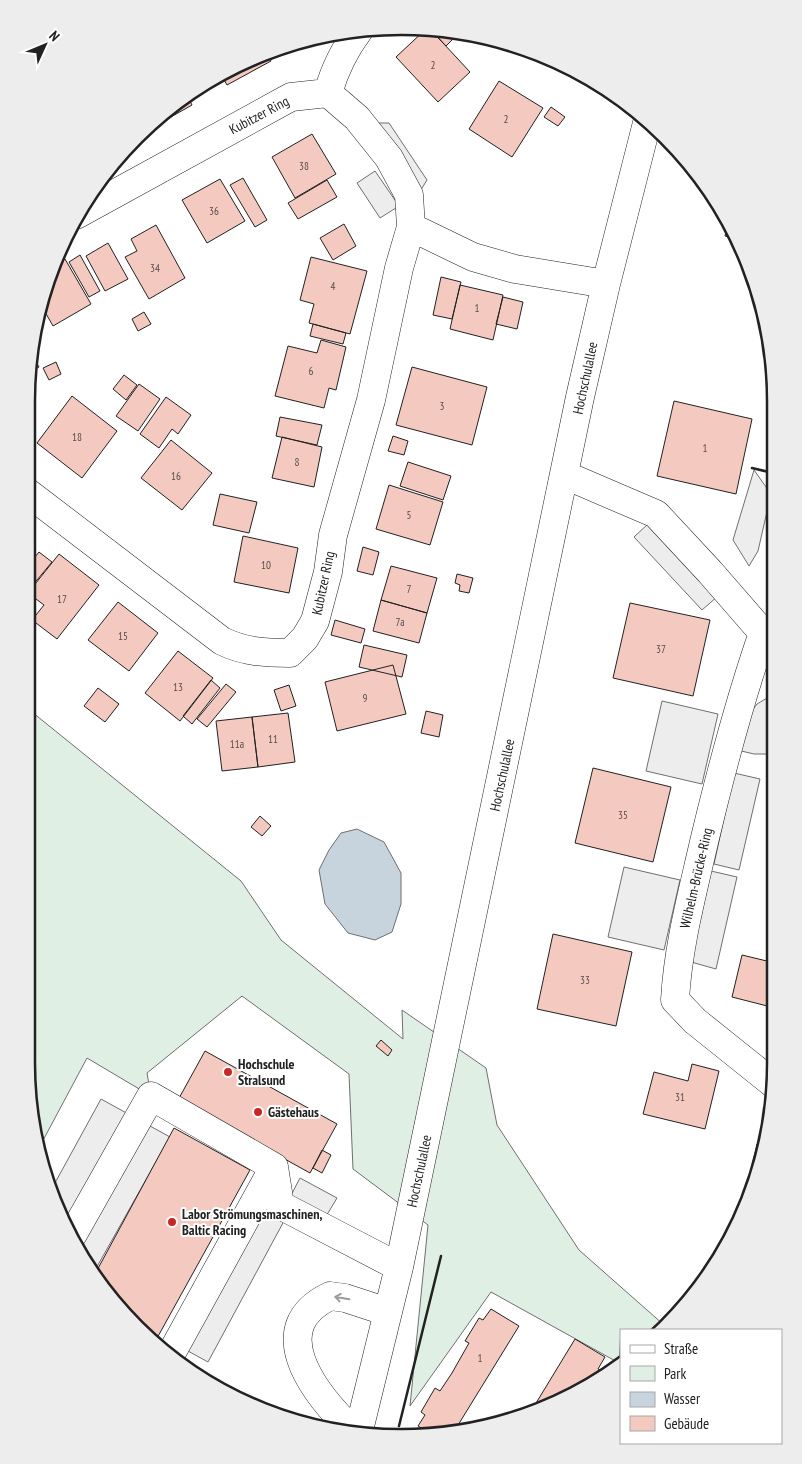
<svg xmlns="http://www.w3.org/2000/svg" width="802" height="1464" font-family="'PT Sans Narrow',sans-serif">
<style>
.green{fill:#e0efe3;stroke:#6f6f6f}
.parking{fill:#ededed;stroke:#6f6f6f}
.water{fill:#c7d3dd;stroke:#6f6f6f}
.building{fill:#f3c9c0;stroke:#222}
.lines{fill:none;stroke-linecap:round;stroke-linejoin:round}
.minor-casing{stroke:#222;stroke-width:29}
.minor{stroke:#fff;stroke-width:28}
.wall{stroke:#222;stroke-width:2.5}
.oneway{stroke:#9c9c9c}
.poi-dot{fill:#c62828;stroke:#fff;stroke-width:2}
.labels{text-anchor:middle;dominant-baseline:central;stroke-width:4;stroke-linejoin:round;paint-order:stroke}
.number-label{font-size:11px;fill:#564c4a}
.street-label{font-size:14px;fill:#222;stroke:#fff}
.poi-label{font-size:14px;font-weight:bold;fill:#222;stroke:#fff;text-anchor:start}
.rim{fill:none;stroke:#222;stroke-width:2.5}
</style>
<rect width="100%" height="100%" fill="#fff"/>
<!-- green -->
<path class="green" d="M27,708l214,173 40,59 122,99 -1,-29 84,58 11,57 82,125 85,75 -4,5h-39l-2,33 -128,-71 -81,114 18,-181 -75,-56 -4,-95 -107,-78 -95,77 4,23 -64,-38 -47,88 -14,-83z"/>
<!-- parking -->
<path class="parking" d="M374,123h15l38,57 -8,13z
M375,171l24,35 -19,12 -23,-35z
M754,470l17,24 -13,57 -9,15 -16,-26z
M649,523l69,73 -16,14 -68,-73z
M774,694v60h-20l-17,-4 10,-33 10,-13z
M662,701l56,13 -16,70 -56,-13z
M734,773l26,6 -21,91 -25,-6z
M624,867l56,13 -16,70 -56,-13z
M711,871l26,6 -21,92 -25,-7z
M101,1099l69,38 -76,135 -44,-80z
M300,1178l37,20 -12,20 -36,-19z
M265,1210l19,11 -76,141 -20,-11z"/>
<!-- water -->
<path class="water" d="M357,829l27,13 17,31v31l-9,28 -17,8 -27,-7 -23,-29 -6,-34 10,-20 12,-17z"/>
<!-- building -->
<path class="building" d="M426,29h4l40,43 -32,30 -42,-45z
M430,29h16l8,9 -8,8z
M502,42l19,4 -7,7z
M267,53l4,8 -44,24 -6,-11 14,-9z
M499,81l44,27 -31,49 -43,-28z
M187,95l5,10 -37,21 -2,-4 20,-18z
M551,107l14,10 -7,9 -14,-9z
M312,134l24,40 -41,24 -23,-41z
M243,178l24,42 -12,7 -25,-42z
M220,179l25,42 -38,22 -25,-43z
M327,180l10,17 -39,22 -10,-16z
M728,222l9,17 -12,-3z
M344,224l12,22 -23,14 -13,-22z
M156,225l29,53 -36,21 -24,-42 12,-6 -6,-12z
M108,243l20,36 -23,12 -19,-35z
M80,255l20,36 -11,6 -20,-35z
M311,257l56,14 -17,63 -41,-11 5,-19 -14,-4z
M65,259l26,45 -38,22 -13,-23 15,-38z
M441,277l20,5 -9,37 -19,-4z
M460,285l43,10 -10,45 -43,-11z
M503,297l20,5 -6,27 -21,-5z
M144,312l7,12 -13,7 -6,-12z
M313,324l33,9 -3,11 -33,-8z
M321,340l25,7 -10,43 -7,-2 -5,20 -49,-12 13,-50 29,7z
M31,353l8,14 -11,7z
M56,362l5,12 -12,6 -6,-12z
M412,367l75,20 -15,58 -76,-20z
M124,375l13,10 -11,15 -13,-11z
M139,384l21,15 -22,32 -22,-15z
M72,396l45,35 -35,47 -45,-35z
M166,397l25,18 -13,19 -6,-5 -13,19 -19,-14z
M674,401l78,18 -16,75 -79,-18z
M280,417l42,8 -5,20 -41,-9z
M393,436l15,5 -4,14 -16,-4z
M282,437l40,10 -8,40 -42,-9z
M171,440l41,33 -30,37 -41,-32z
M408,462l43,14 -8,24 -43,-14z
M389,485l54,17 -13,43 -54,-16z
M220,494l37,8 -8,31 -36,-8z
M243,536l55,12 -9,45 -55,-11z
M363,547l16,5 -6,23 -16,-4z
M39,552l13,10 -20,24 -5,-4v-15z
M59,554l40,31 -42,54 -25,-19 12,-15 -16,-12z
M391,566l46,12 -10,35 -46,-13z
M457,574l16,4 -4,15 -10,-2 1,-6 -5,-2z
M381,600l46,13 -8,30 -46,-12z
M118,602l40,31 -29,38 -41,-31z
M630,603l80,17 -17,76 -80,-18z
M335,620l30,9 -4,14 -30,-8z
M364,645l43,10 -5,22 -43,-10z
M178,651l35,27 -33,43 -35,-28z
M393,665l13,49 -69,17 -12,-49z
M211,680l9,8 -28,36 -9,-8z
M226,684l10,8 -29,35 -10,-8z
M289,685l7,21 -15,5 -7,-21z
M98,688l21,16 -14,18 -21,-16z
M426,711l17,4 -4,22 -18,-4z
M288,713l7,49 -37,5 -6,-50z
M252,717l6,50 -36,4 -6,-50z
M593,768l78,19 -18,75 -78,-19z
M260,816l11,10 -9,10 -11,-9z
M553,934l79,18 -16,74 -79,-17z
M742,955l33,8v45l-43,-11z
M381,1040l11,10 -4,6 -12,-10z
M205,1051l132,73 -27,49 -132,-73z
M692,1064l27,7 -14,58 -62,-15 11,-42 34,9z
M174,1128l76,42 -94,170 -52,-49 -9,-17z
M757,1144l8,2 -2,14 -17,41 -2,-1z
M322,1150l9,5 -9,18 -9,-5z
M491,1309l28,17 -64,104 -22,5 -15,-9 7,-11 -4,-3 14,-24 5,3 12,-18 17,-30 -4,-2 14,-23 4,2z
M575,1339l30,18 -7,12 4,2 -2,4 -55,34 -15,4z"/>
<g class="lines">
<!-- minor casing -->
<g class="minor-casing">
<path id="minor" d="M328,93c7,-25 16,-43 31,-63
M411,227l62,30 42,12 91,15
M565,475l91,39 54,58 53,61
M27,492l195,149c23,11 43,12 68,12l15,-15 10,-17 13,-49 5,-37 38,-135 28,-132 12,-41 -2,-32 -20,-37 -32,-40 -29,-25 -37,4 -215,118
M774,643l-11,-10c-24,69 -42,138 -59,209 -12,53 -26,104 -29,158l20,21 80,64
M274,1167l6,38 119,62
M73,1234l78,-138 123,71
M171,1354l103,-187
M360,1422l-13,3c-35,-35 -82,-98 -17,-129l15,2 43,14
M359,1430l40,-163 181,-870 26,-113 42,-165"/>
</g>
<!-- minor -->
<use href="#minor" class="minor"/>
<!-- wall -->
<path class="wall" d="M752,468l21,5
M399,1426l42,-170"/>
</g>
<!-- one-way arrows -->
<defs><path id="oneway-shaft" d="M-6 0H5M1.5-3L5.5 0L1.5 3" fill="none" stroke-width="1.6" stroke-linecap="round" stroke-linejoin="round" transform="scale(1.25)"/></defs>
<use class="oneway" href="#oneway-shaft" transform="translate(342 1298) rotate(-170)"/>
<!-- markers -->
<g class="poi-dot">
<circle cx="228" cy="1072" r="5"/>
<circle cx="258" cy="1112" r="5"/>
<circle cx="172" cy="1222" r="5"/>
</g>
<g class="labels">
<!-- number labels -->
<g class="number-label">
<text x="433" y="65">2</text>
<text x="506" y="119">2</text>
<text x="304" y="166">38</text>
<text x="214" y="211">36</text>
<text x="155" y="268">34</text>
<text x="333" y="286">4</text>
<text x="477" y="308">1</text>
<text x="311" y="371">6</text>
<text x="442" y="406">3</text>
<text x="77" y="437">18</text>
<text x="705" y="448">1</text>
<text x="297" y="462">8</text>
<text x="176" y="476">16</text>
<text x="409" y="515">5</text>
<text x="266" y="565">10</text>
<text x="409" y="589">7</text>
<text x="62" y="599">17</text>
<text x="400" y="622">7a</text>
<text x="123" y="636">15</text>
<text x="661" y="649">37</text>
<text x="178" y="687">13</text>
<text x="365" y="698">9</text>
<text x="273" y="739">11</text>
<text x="237" y="744">11a</text>
<text x="623" y="815">35</text>
<text x="585" y="980">33</text>
<text x="680" y="1097">31</text>
<text x="480" y="1358">1</text>
</g>
<!-- street labels -->
<g class="street-label">
<text transform="translate(259 115) rotate(-28)">Kubitzer Ring</text>
<text transform="translate(585 378) rotate(-78)">Hochschulallee</text>
<text transform="translate(323 583) rotate(-78)">Kubitzer Ring</text>
<text transform="translate(502 775) rotate(-78)">Hochschulallee</text>
<text transform="translate(696 878) rotate(-77)">Wilhelm-Brücke-Ring</text>
<text transform="translate(419 1171) rotate(-78)">Hochschulallee</text>
</g>
<!-- poi labels -->
<g class="poi-label">
<text x="238" y="1064">Hochschule<tspan x="238" dy="16">Stralsund</tspan></text>
<text x="268" y="1112">Gästehaus</text>
<text x="182" y="1214">Labor Strömungsmaschinen,<tspan x="182" dy="16">Baltic Racing</tspan></text>
</g>
</g>
<!-- crop -->
<path d="M0 0H802V1464H0ZM401 35H401A366 366 0 0 1 767 401V1063A366 366 0 0 1 401 1429H401A366 366 0 0 1 35 1063V401A366 366 0 0 1 401 35Z" fill="#ededed" fill-rule="evenodd"/>
<path class="rim" d="M401 35H401A366 366 0 0 1 767 401V1063A366 366 0 0 1 401 1429H401A366 366 0 0 1 35 1063V401A366 366 0 0 1 401 35Z"/>
<!-- legend -->
<rect x="620" y="1329" width="162" height="115" fill="#ffffff" stroke="#a7a7a7"/>
<rect x="630" y="1345" width="25" height="8" fill="#ffffff" stroke="#a7a7a7"/>
<text x="664" y="1354" font-size="15" fill="#222222">Straße</text>
<rect x="630" y="1366" width="25" height="15" fill="#e0efe3" stroke="#a7a7a7"/>
<text x="664" y="1379" font-size="15" fill="#222222">Park</text>
<rect x="630" y="1392" width="25" height="15" fill="#c7d3dd" stroke="#a7a7a7"/>
<text x="664" y="1404" font-size="15" fill="#222222">Wasser</text>
<rect x="630" y="1416" width="25" height="15" fill="#f3c9c0" stroke="#a7a7a7"/>
<text x="664" y="1429" font-size="15" fill="#222222">Gebäude</text>
<!-- north arrow -->
<g transform="translate(45 45) rotate(46)" stroke="#ffffff" stroke-width="4" paint-order="stroke">
<path d="M0-4L9 19L0 12L-9 19Z" fill="#222222"/>
<text y="-8" font-size="14" font-weight="bold" text-anchor="middle" fill="#222222">N</text>
</g>
</svg>
